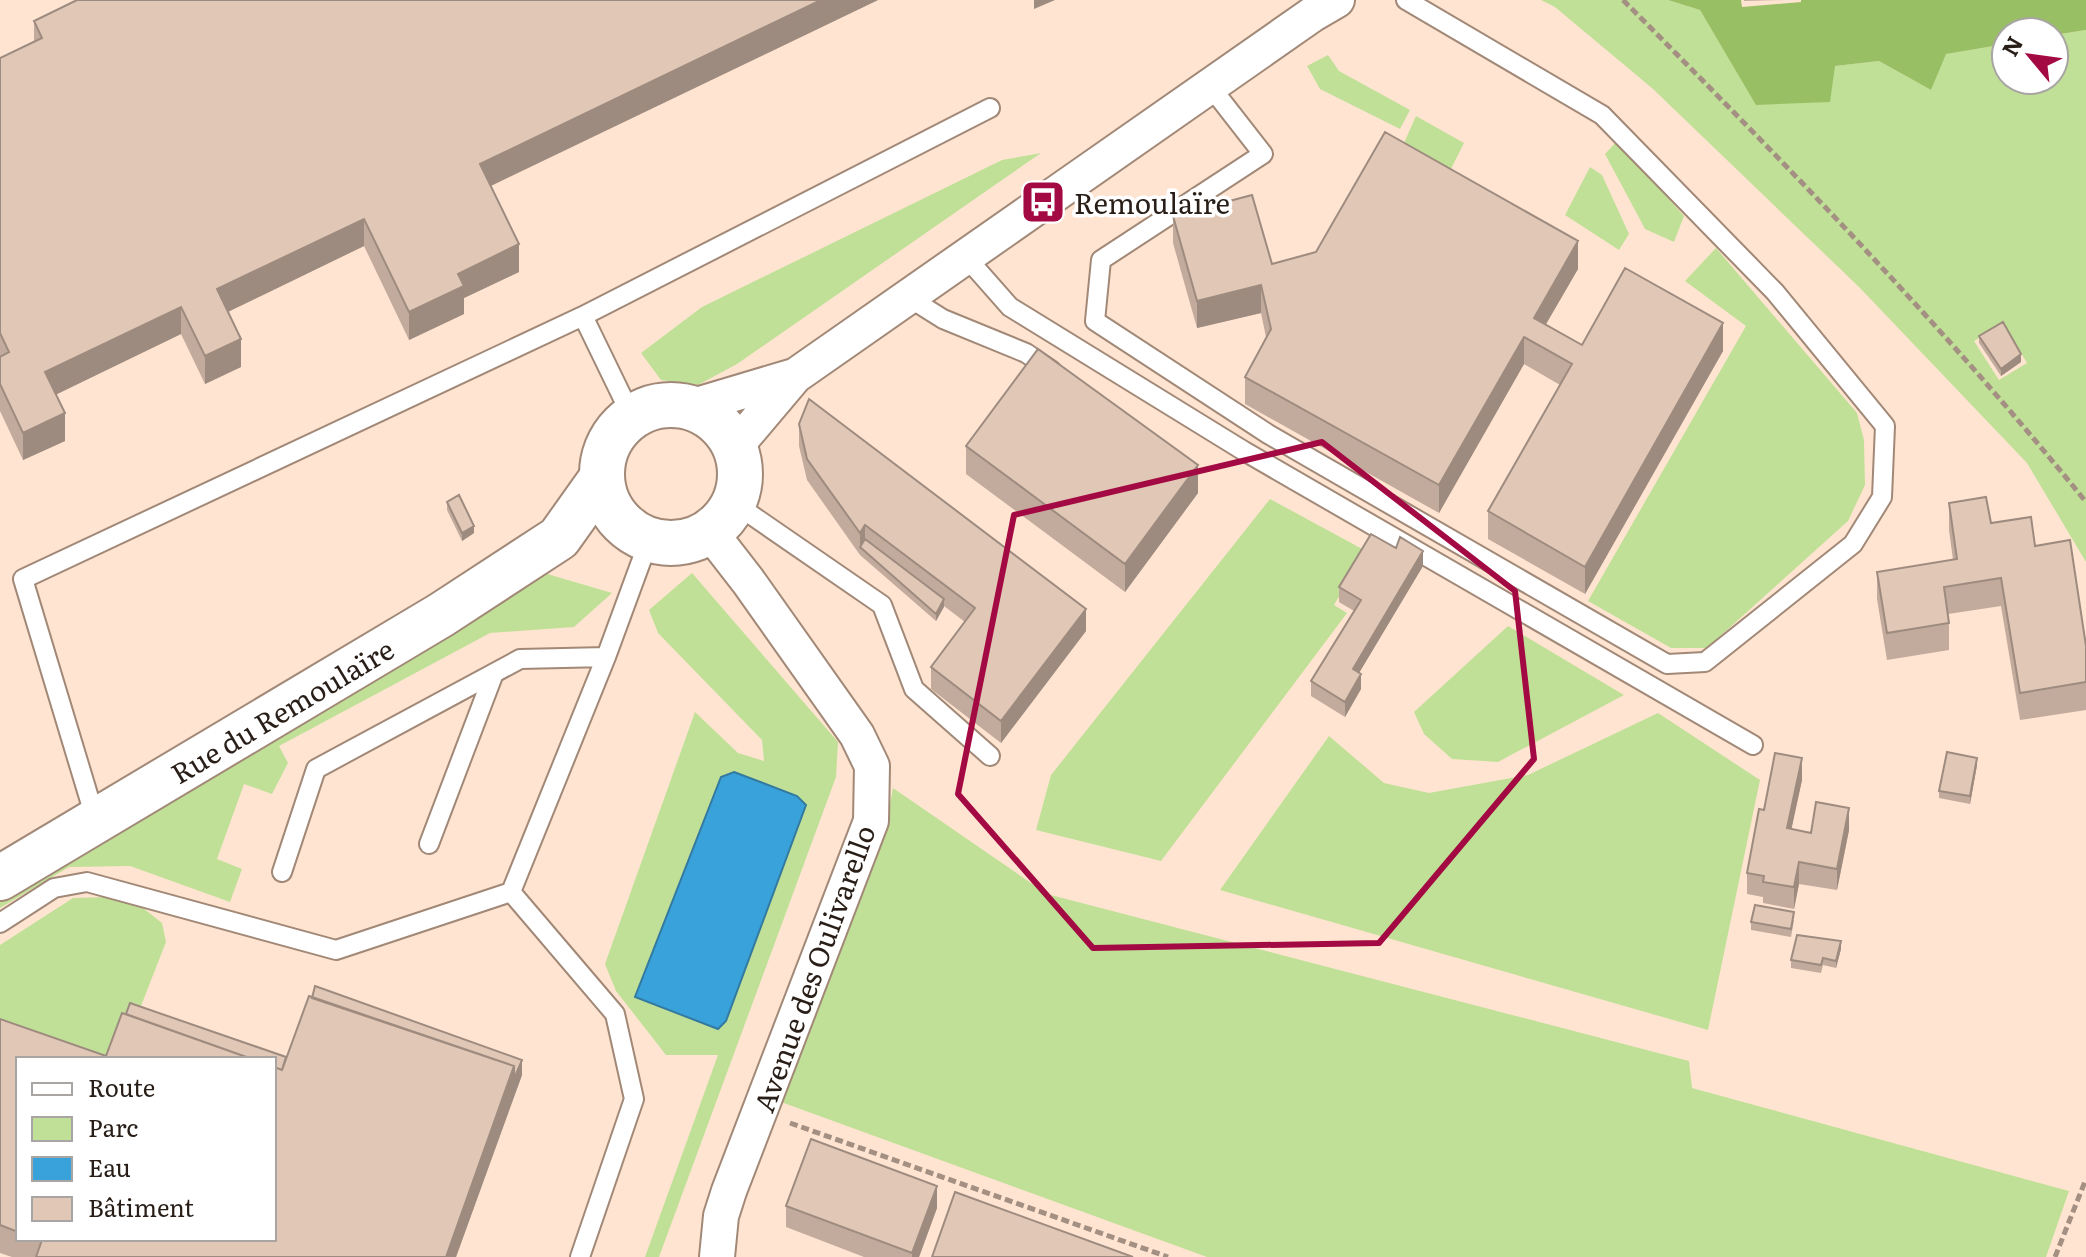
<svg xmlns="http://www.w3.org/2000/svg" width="2086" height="1257" font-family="Literata,serif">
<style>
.green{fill:#c0e097;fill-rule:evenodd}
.forest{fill:#99bf64}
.water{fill:#39a2db;stroke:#347aa0;stroke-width:2}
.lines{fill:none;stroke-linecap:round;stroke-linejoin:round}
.lane-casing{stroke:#a18877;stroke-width:22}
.street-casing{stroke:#a18877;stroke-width:38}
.secondary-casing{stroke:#a18877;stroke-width:48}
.path{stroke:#a49082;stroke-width:5;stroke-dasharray:8 4;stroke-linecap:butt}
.lane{stroke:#fff;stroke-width:18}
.street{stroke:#fff;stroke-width:34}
.secondary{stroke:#fff;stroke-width:44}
.wall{fill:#c2ab9c;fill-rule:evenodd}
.shaded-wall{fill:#9e8b7f}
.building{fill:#e1c7b5;stroke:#9e8b7f;stroke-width:2}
.marked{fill:none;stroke:#a30942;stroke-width:6;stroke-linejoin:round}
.labels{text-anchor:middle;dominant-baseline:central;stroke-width:7;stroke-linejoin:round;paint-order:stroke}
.poi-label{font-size:28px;fill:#281e17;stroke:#fff;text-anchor:start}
.street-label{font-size:28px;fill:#281e17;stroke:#fff}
</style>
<rect width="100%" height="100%" fill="#ffe4d1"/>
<!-- green -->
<path class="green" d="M1541,0h127l32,10 57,95 78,-39 44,-5 52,29 14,-36 61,-10v36h48v-45l32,-5v532l-59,-99 -168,-176 -206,-198 -98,-82zM2004,324l23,39 -28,17 -25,-39z
M1328,55l11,16 71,39 -10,19 -80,-40 -13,-23z
M1416,116l48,27 -13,26 -47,-26z
M1617,141l67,75 -10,26 -29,-13 -40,-75z
M1041,153l-304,211 -39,21 -37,-5 -20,-27 61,-46 300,-147z
M1590,167l12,8 27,59 -10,16 -54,-35z
M1716,248l141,165 7,27 1,45 -17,36 -141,127h-36l-83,-47 158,-275 -61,-45z
M1270,499l96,52 -32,54 13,8 -186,248 -125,-31 15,-55z
M544,573l68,20 -38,34 -84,6 -211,113 9,17 -16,31 -28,-10 -27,75 25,10 -12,33 -100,-36 -61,1 -69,41v-7z
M692,573l146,169 -2,35 -177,480h-14l73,-202h-52l-50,-64 -11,-27 90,-252 43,41 26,8 -2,-21 -104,-107 -9,-23zM734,772l-99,225 86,-220z
M1508,626l116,69 -126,67 -46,-3 -28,-25 -10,-22z
M1658,713l102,67 -52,250 -488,-140 109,-154 55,47 45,10 99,-18z
M893,788l154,106 642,167 3,27 377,103 -23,66h-839l-426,-155 105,-277z
M107,897l36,11 19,15 4,19 -27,69 -29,48 -110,-27v-87l73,-47z"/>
<!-- forest -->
<path class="forest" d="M1668,0h73l1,7 59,-5v-2h285v30l-32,5v-3h-48v12l-60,10 -15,36 -52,-29 -44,5 -5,36 -74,3 -56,-95z"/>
<!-- water -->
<path class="water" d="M734,772l63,24 9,9 -80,216 -8,8 -83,-32 86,-220z"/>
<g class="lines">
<!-- lane casing -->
<g class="lane-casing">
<path id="lane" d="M1210,86l53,68 -162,106 -6,61 173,113 399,230 38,-2 148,-118 29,-47 3,-71 -110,-134 -173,-177 -196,-115
M965,256l45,51 234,144 509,294
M908,297l35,22 83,34 25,17
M583,316l49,101
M734,503l148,102 32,84 76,67
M96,821l-73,-242 560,-263 407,-208
M429,844l65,-171
M282,872l34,-103 204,-110 86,-2
M511,892l104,122 19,85 -54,158
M0,923l54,-35 33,-6 249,68 175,-58 95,-235 43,-117"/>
</g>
<!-- street casing -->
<g class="street-casing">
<path id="street" d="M690,407l104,-31
M735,447l60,-71 518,-362 24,-14
M710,532l38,49 109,154 15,31 -1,55 -142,370 -8,25 -4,41"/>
</g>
<!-- secondary casing -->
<g class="secondary-casing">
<g id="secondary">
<circle cx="671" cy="474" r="69"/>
<path id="s1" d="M0,878l441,-263 118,-77 42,-59"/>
</g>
</g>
<!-- path -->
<path class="path" d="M1623,0c161,162 319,324 463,502
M790,1123l378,134
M2055,1257l31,-78"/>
<!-- lane -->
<use href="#lane" class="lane"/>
<!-- street -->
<use href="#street" class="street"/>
<!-- secondary -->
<use href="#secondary" class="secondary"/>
</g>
<!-- wall -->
<path class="wall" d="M77,0h801l-387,186 28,86 -55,26v16l-55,26 -45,-94 -136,66 13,55 -36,17 -24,-50 -125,60 9,47 -42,19 -23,-49v-353l34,-17v-20z
M1744,0h40l-40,1z
M1173,216l99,48 306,5 -32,55 36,21 141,6 -138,243 -97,-55v-28l72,-126 -36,-21 -85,149 -194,-109v-27l21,-40 -5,-24 -64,15 -24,-85z
M1979,336l42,26 -20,14 -22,-33z
M799,424l287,207 -85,112 -70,-54v-22l34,-45 -21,-16 -8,15 -76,-66 -53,-75 -8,-34z
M966,446l232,47 -73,99 -159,-118z
M447,502l27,31 -12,8 -15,-31z
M1949,503l86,43 51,100v64l-66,10 -19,-114 -53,8 1,9v27l-62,10 -10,-61v-27l76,-12 -4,-30z
M1423,566l-64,107 2,16 -16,28 -34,-21v-15l43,-70 -15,-9v-15z
M1977,765l-7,39 -31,-6v-7z
M1802,780l-11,49 20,4 38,-3 -12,60 -38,-6 -5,25 -31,-6v-6l-16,-3v-21l17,-63z
M1794,920l-3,17 -40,-7v-8z
M1841,949l-5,19 -13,-3 -2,8 -30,-5v-8z
M0,1019l106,37 180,1 236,18 -66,182h-444l-12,-4zM18,1059l256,180h-256z
M786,1206l151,2 -18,49h-55l-78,-30z"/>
<!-- shaded-wall -->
<path class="shaded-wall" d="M821,0h57l-398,191v-27z
M1034,0h21l-21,9z
M364,219v27l-147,71v-28z
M1578,241v28l-43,74 -1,-25z
M519,244v28l-55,26v16l-55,26v-28l49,-38z
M1261,285v28l-64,15v-27z
M181,307v27l-136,66v-28z
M1723,323v28l-138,243v-27z
M1524,337v27l-85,149v-28z
M241,339v28l-36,17v-28z
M2021,354v8l-20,14v-7z
M65,413v28l-42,19v-27z
M1198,465v28l-73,99v-28z
M865,525v21l-5,1v-14z
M474,526v7l-12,8v-8z
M1423,551v15l-70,117v-14z
M944,599v8l-8,14v-7z
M1086,609v22l-85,112v-22z
M1361,674v15l-16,28v-15z
M1802,758v22l-15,70v-22z
M1977,758v7l-7,39v-8z
M1849,808v22l-12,60v-21z
M1799,862v22l-5,25v-22z
M1841,941v8l-5,19v-7z
M522,1060v15l-66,182h-10l68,-191z
M937,1186v22l-18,49h-7v-4z"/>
<!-- building -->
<path class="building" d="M77,0h744l-341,164 39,80 -61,30 6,12 -55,26 -45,-93 -147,70 24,50 -36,17 -24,-49 -136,65 20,41 -42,20 -23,-49v-27l9,-5 -9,-19v-275l42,-20 -8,-17z
M1385,132l193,109 -44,77 48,27 43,-77 98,55 -138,244 -97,-56 84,-147 -48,-27 -85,148 -194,-108 26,-48 -10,-44 -64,16 -24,-85 79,-21 20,69 44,-12z
M2003,322l18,32 -20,15 -22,-33z
M1038,349l160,116 -73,99 -159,-118z
M809,399l277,210 -85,112 -70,-54 44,-59 -110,-83 -5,8 -53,-74 -8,-35z
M459,495l15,31 -12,7 -15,-31z
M1986,497l5,26 40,-6 4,29 35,-6 16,106v36l-66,11 -19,-115 -57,9 5,36 -62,10 -10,-61 80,-13 -8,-56z
M1371,534l25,14 4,-11 23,14 -70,118 8,5 -16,28 -34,-21 50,-81 -22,-13z
M865,539l79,60 -8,15 -76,-67z
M1947,752l30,6 -7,38 -31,-5z
M1775,753l27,5 -15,70 24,5 5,-31 33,6 -12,61 -38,-7 -5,25 -31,-5 1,-6 -17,-3 12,-64 5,1z
M1755,905l39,7 -3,17 -40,-7z
M1797,935l44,6 -5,20 -13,-3 -2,7 -30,-5z
M315,986l207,74 -8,19v-13l-202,-68z
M309,996l205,70 -68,191h-410l6,-17 -3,-1h235v-172l8,3z
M130,1003l156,54 -4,13 -8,-3v-8h-22l-126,-45z
M122,1013l130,46h-234v173l-18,-7v-206l106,37z
M811,1139l126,47 -25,67 -126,-47z
M955,1192l178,65h-201z"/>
<!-- marked area -->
<path class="marked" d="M1322,442l193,149 19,168 -155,184 -286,5 -135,-154 56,-279z"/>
<!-- icons -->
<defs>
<g id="bus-square" transform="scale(2.3)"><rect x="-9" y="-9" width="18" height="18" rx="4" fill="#a30942" stroke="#fff"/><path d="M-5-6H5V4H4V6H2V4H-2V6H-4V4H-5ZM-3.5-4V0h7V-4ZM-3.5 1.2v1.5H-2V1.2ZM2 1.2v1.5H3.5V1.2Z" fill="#fff"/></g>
</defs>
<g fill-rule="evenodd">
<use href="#bus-square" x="1043" y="202"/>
</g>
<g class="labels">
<!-- poi labels -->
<g class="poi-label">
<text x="1074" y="202">Remoulaïre</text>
</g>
<!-- street labels -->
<g class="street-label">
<text stroke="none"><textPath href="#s1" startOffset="328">Rue du Remoulaïre</textPath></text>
<text transform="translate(813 968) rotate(-70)">Avenue des Oulivarello</text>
</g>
</g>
<!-- legend -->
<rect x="16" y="1057" width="260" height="184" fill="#ffffff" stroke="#a9a5a2" stroke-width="2"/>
<rect x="32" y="1083" width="40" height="12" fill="#ffffff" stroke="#a9a5a2" stroke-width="2"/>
<text x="88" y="1097" font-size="24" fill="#281e17">Route</text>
<rect x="32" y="1117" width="40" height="24" fill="#c0e097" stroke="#a9a5a2" stroke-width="2"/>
<text x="88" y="1137" font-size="24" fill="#281e17">Parc</text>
<rect x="32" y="1157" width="40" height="24" fill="#39a2db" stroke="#a9a5a2" stroke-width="2"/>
<text x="88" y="1177" font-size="24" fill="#281e17">Eau</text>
<rect x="32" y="1197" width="40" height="24" fill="#e1c7b5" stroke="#a9a5a2" stroke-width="2"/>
<text x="88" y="1217" font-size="24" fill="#281e17">Bâtiment</text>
<!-- north arrow -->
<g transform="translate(2030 56) rotate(299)"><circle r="38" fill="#ffffff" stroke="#a9a5a2" stroke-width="2"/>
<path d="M0-6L14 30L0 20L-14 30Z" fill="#a30942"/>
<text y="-12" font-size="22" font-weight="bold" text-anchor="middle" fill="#281e17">N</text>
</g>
</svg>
